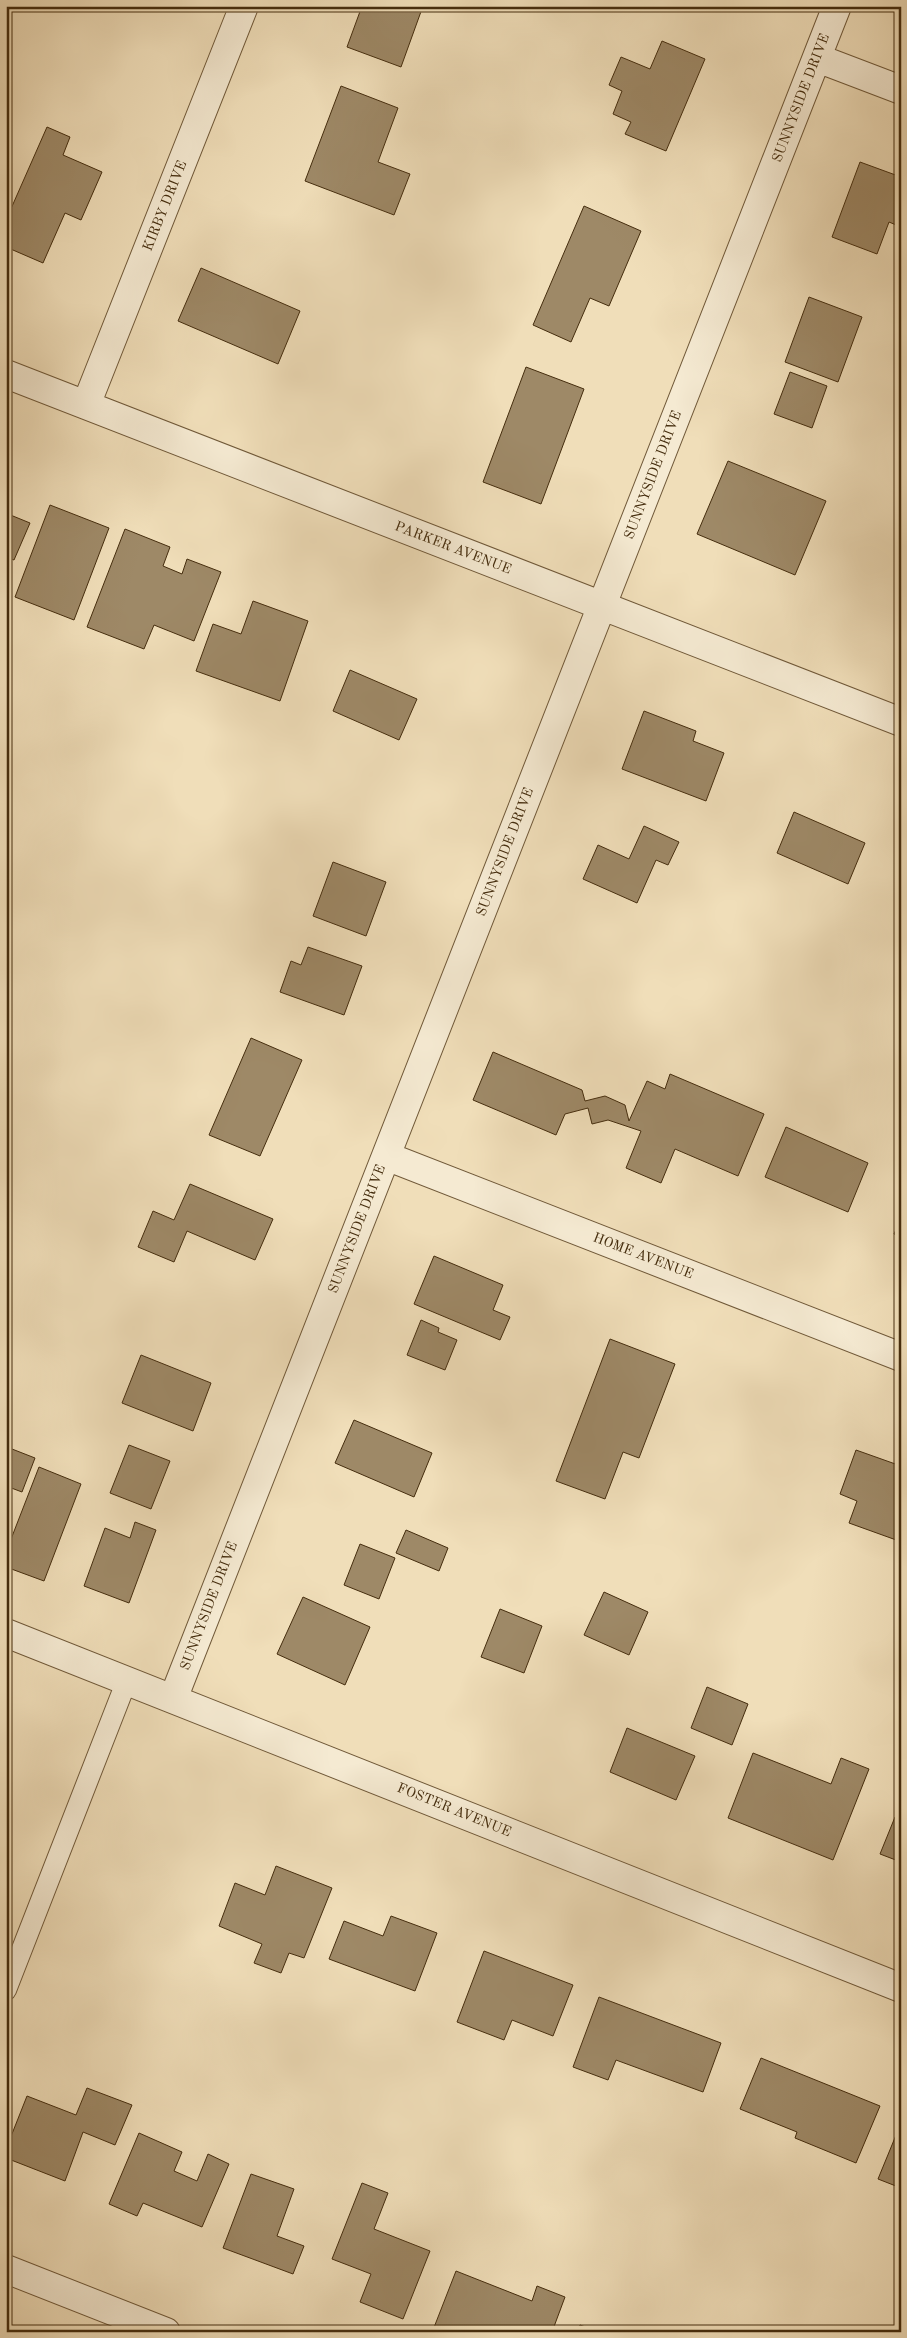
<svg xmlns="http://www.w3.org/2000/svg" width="907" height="2338" font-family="'Old Standard TT',serif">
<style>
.building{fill:#9e8967;stroke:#452d0e}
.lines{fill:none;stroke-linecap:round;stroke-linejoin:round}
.service-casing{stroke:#705939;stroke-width:22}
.minor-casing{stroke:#705939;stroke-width:30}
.service{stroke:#f5ead2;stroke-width:20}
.minor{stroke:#f5ead2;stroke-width:28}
.labels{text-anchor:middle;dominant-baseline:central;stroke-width:5;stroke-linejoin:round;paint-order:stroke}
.street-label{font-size:14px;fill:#452d0e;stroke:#f5ead2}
</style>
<rect width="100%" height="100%" fill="#f0deb9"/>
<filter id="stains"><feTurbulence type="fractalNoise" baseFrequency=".004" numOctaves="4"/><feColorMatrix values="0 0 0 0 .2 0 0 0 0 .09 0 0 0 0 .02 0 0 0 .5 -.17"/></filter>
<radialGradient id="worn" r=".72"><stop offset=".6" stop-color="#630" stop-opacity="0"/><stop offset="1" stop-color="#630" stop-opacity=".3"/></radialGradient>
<!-- building -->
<path class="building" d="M362,6h61l-22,61 -54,-20z
M662,41l43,18 -39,92 -41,-17 6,-12 -18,-8 9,-23 -13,-6 12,-28 29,12z
M341,86l57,22 -20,54 32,12 -16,41 -89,-34z
M47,127l23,10 -7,18 39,17 -21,48 -16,-7 -22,50 -37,-16v-27z
M860,162l41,15v50l-12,-5 -12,32 -45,-17z
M584,206l57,25 -32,75 -19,-8 -19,44 -38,-17z
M201,268l99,43 -22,53 -100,-43z
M809,297l53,20 -24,65 -53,-20z
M526,367l58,22 -43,115 -58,-22z
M790,372l37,14 -15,42 -38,-14z
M728,461l98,40 -31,74 -98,-41z
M50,505l59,23 -35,92 -59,-23z
M8,514l22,9 -16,37 -8,-3z
M125,529l45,18 -7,19 19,8 5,-15 34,13 -27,69 -40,-16 -10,24 -57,-22z
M253,601l55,20 -28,80 -84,-30 17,-47 28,10z
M350,670l67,29 -18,41 -66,-29z
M644,711l52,20 -3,10 31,12 -18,48 -84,-32z
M794,812l71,31 -17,41 -71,-31z
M644,826l35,16 -11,23 -12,-5 -19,43 -54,-24 15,-34 31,14z
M333,862l53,20 -20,54 -53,-20z
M308,947l54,19 -18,49 -64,-23 11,-31 10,4z
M251,1038l51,22 -42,96 -51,-21z
M493,1052l89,38 3,11 20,-5 20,9 4,16 18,-40 18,8 5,-15 94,40 -26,62 -63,-27 -14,34 -35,-15 15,-37 -33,-11 -16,4 -4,-16 -23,6 -9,21 -83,-35z
M786,1127l82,36 -20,49 -83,-35z
M190,1184l83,35 -18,41 -68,-29 -13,31 -36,-15 15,-36 21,9z
M901,1219v18l-7,-3z
M434,1256l69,29 -10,25 17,7 -10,23 -86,-36z
M421,1320l18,8 -1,4 19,8 -12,30 -38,-15z
M610,1339l65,25 -36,94 -16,-6 -18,47 -49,-18z
M141,1355l70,28 -18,48 -71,-28z
M354,1420l78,33 -18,44 -79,-34z
M129,1445l41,16 -19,48 -41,-16z
M12,1449l23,9 -13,34 -16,-6v-23z
M856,1450l45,16v70l-2,5 -50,-18 8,-22 -17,-7z
M39,1467l42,17 -37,97 -38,-14v-15z
M135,1522l21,8 -27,73 -45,-17 21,-58 25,10z
M406,1530l42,18 -9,23 -43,-18z
M360,1544l35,14 -16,41 -35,-14z
M604,1592l44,20 -19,43 -45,-20z
M303,1597l67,30 -25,58 -68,-31z
M500,1609l42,17 -18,47 -43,-16z
M707,1687l41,17 -16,41 -41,-17z
M627,1728l68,28 -19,44 -66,-28z
M753,1753l78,31 10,-26 28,11 -36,91 -105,-42z
M895,1817l6,3v42l-21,-8z
M276,1866l56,22 -28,70 -15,-5 -8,20 -27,-10 8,-19 -43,-18 16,-43 30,12z
M391,1916l46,17 -22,58 -86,-32 15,-38 39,15z
M484,1951l89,34 -20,51 -41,-16 -8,20 -47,-18z
M599,1997l122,46 -18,49 -87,-32 -8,20 -35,-13z
M761,2058l119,48 -24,57 -61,-25 2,-6 -57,-23z
M87,2088l45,17 -17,40 -32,-13 -18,49 -59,-23v-9l21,-53 49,19z
M901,2123v65l-23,-9z
M139,2133l43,19 -8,19 23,10 11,-27 21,10 -27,63 -59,-24 -6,13 -28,-12z
M251,2174l43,15 -17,47 27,10 -11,28 -70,-26z
M362,2183l26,10 -14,36 56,22 -27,68 -43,-17 11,-28 -39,-15z
M456,2271l76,30 5,-15 28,11 -13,35h-115l-4,-2z
M580,2325l19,7h-22z"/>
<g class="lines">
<!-- service casing -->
<g class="service-casing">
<path id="service" d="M6,1990l121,-310"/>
</g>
<!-- minor casing -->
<g class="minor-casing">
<path id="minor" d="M817,58l84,32
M6,374l895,348
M86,405l158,-399
M386,1156l515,201
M6,1633l895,355
M173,1699l664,-1693
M6,2269l160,63"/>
</g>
<!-- service -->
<use href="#service" class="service"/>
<!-- minor -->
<use href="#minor" class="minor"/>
</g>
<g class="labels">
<!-- street labels -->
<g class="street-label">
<text transform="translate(801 98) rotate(-69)">SUNNYSIDE DRIVE</text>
<text transform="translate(165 206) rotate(-68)">KIRBY DRIVE</text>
<text transform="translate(653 475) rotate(-69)">SUNNYSIDE DRIVE</text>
<text transform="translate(453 548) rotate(21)">PARKER AVENUE</text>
<text transform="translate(505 852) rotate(-69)">SUNNYSIDE DRIVE</text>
<text transform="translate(357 1229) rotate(-69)">SUNNYSIDE DRIVE</text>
<text transform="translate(643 1256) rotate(21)">HOME AVENUE</text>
<text transform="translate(209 1606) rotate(-69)">SUNNYSIDE DRIVE</text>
<text transform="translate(454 1810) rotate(22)">FOSTER AVENUE</text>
</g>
</g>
<!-- margin -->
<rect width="907" height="2338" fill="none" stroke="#f0deb9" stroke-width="25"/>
<rect x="8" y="8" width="892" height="2323" fill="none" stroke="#452d0e" stroke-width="2.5"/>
<rect x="12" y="12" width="882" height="2313" fill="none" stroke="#452d0e"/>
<rect width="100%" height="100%" filter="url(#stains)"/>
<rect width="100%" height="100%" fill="url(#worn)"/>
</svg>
